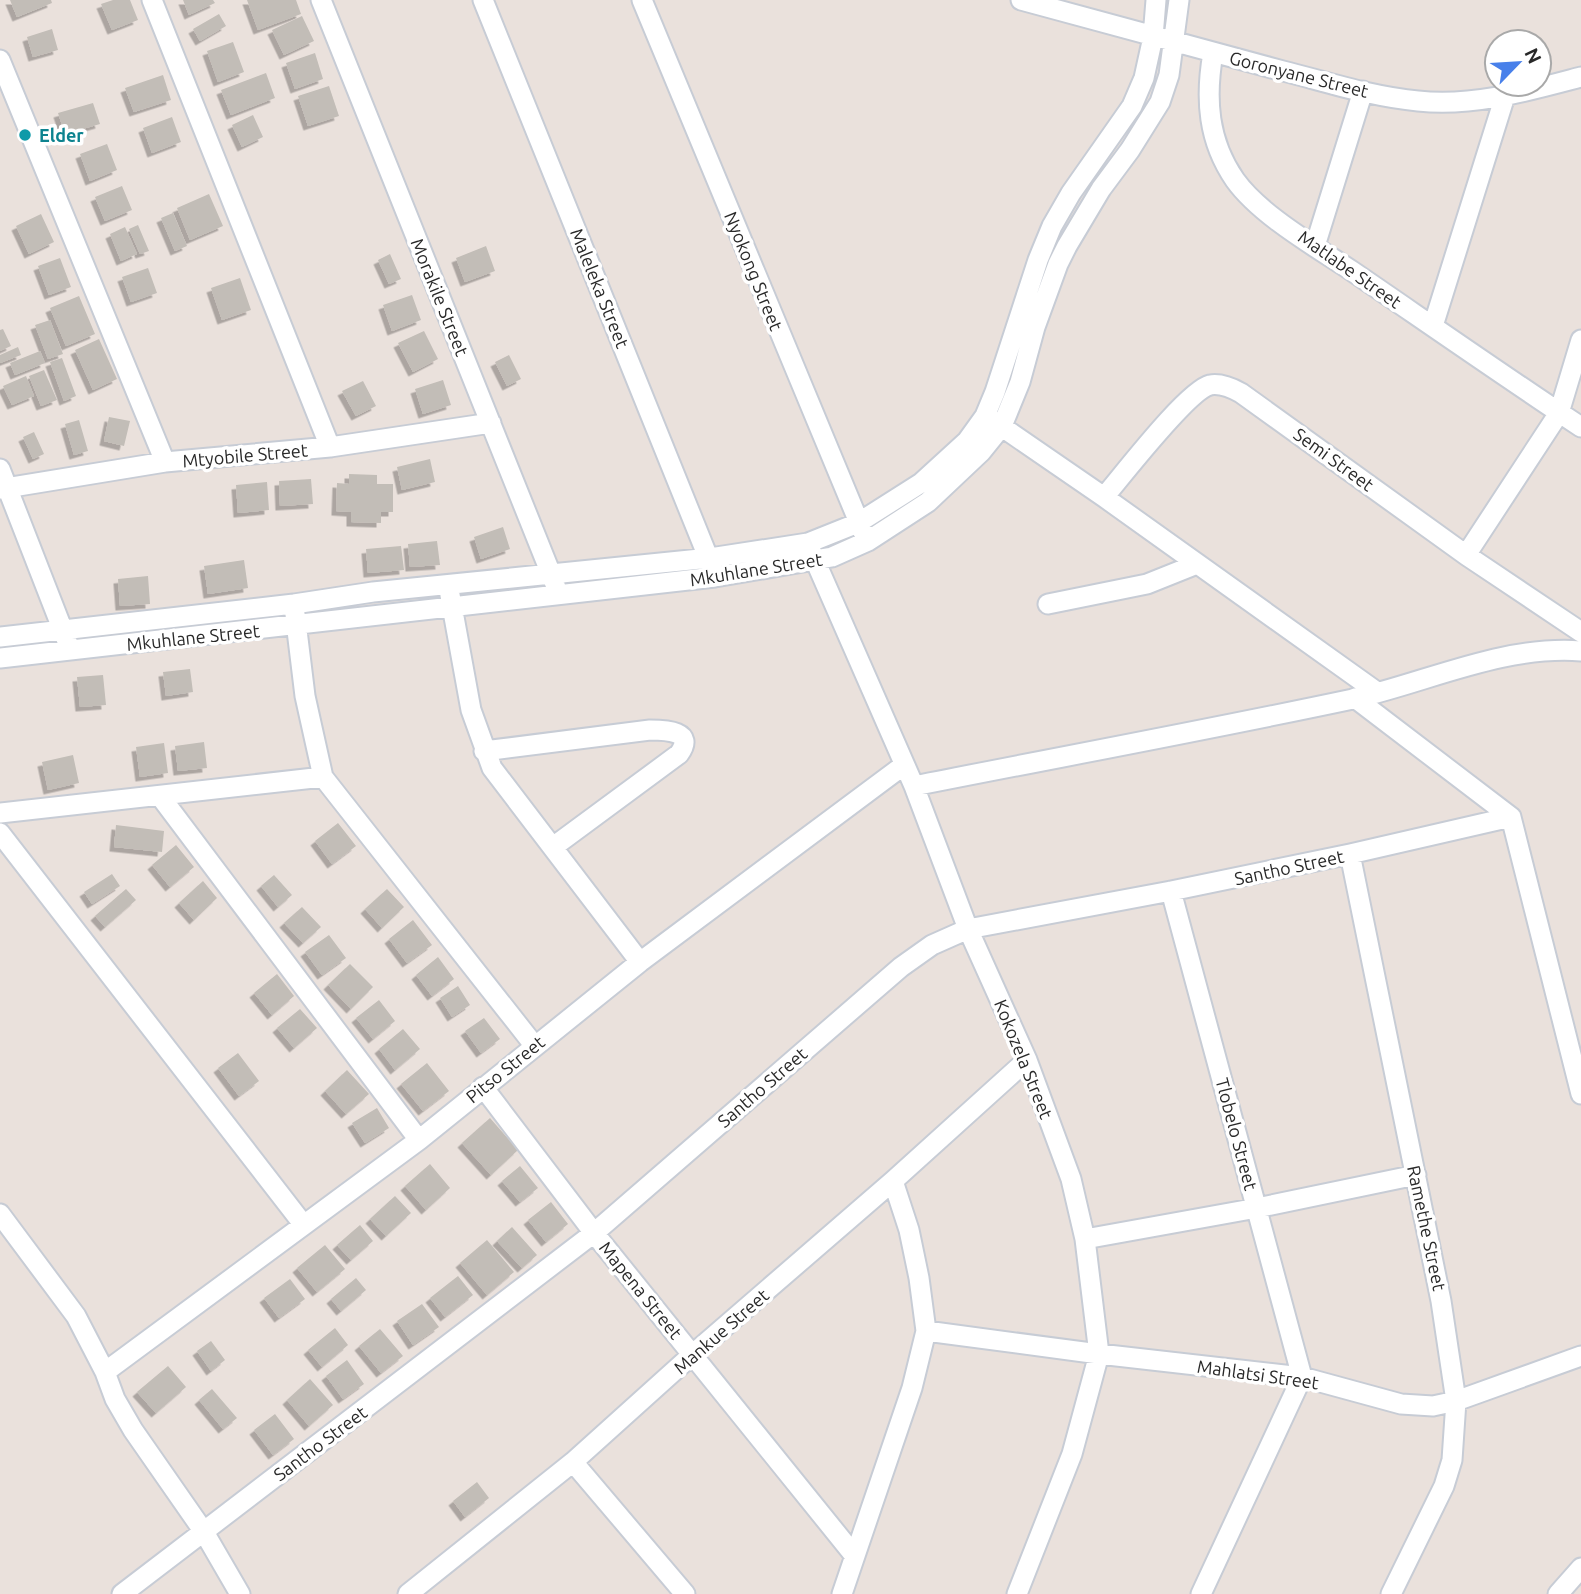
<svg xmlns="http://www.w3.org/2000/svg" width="1581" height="1594" font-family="Ubuntu,sans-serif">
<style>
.building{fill:#c2bdb7;filter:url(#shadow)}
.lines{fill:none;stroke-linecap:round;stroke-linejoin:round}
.minor-casing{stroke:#c7ccd5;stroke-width:23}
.minor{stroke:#fff;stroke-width:19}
.culture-dot{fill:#0f9aa8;stroke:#fff;stroke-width:2.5}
.labels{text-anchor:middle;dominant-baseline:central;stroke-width:7;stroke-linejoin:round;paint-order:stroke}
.street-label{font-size:18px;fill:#292929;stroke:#fff}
.culture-label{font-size:18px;font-weight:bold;fill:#0d838f;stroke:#fff;text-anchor:start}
</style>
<defs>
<filter id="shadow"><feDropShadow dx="-4.5" dy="4.5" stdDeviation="0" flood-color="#0004"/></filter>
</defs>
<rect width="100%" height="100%" fill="#eae1dc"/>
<!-- building -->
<path class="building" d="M10,0h41l1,3 -35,14z
M113,0h17l8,20 -26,10 -11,-26z
M183,0h30l2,3 -26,12z
M247,0h49l5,14 -43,16z
M219,14l7,12 -26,15 -7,-12z
M302,16l12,25 -30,14 -12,-25z
M52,29l6,21 -25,7 -6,-20z
M233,42l11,30 -26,10 -11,-31z
M315,53l8,26 -28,10 -9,-26z
M266,73l9,25 -44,17 -10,-25z
M163,75l8,25 -37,12 -9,-24z
M329,86l10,30 -31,10 -10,-30z
M93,103l7,21 -35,10 -7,-21z
M253,115l10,22 -21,10 -10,-22z
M172,117l9,25 -29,11 -9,-25z
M107,144l10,26 -27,11 -10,-27z
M122,186l10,24 -27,11 -10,-24z
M209,194l14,32 -33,14 -13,-32z
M173,213l14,33 -12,5 -14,-33z
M41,214l13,28 -25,12 -13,-28z
M138,225l11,26 -9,3 -11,-25z
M125,227l12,27 -16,7 -11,-27z
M486,246l9,25 -30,11 -9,-24z
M390,254l11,25 -12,5 -11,-24z
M60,258l11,29 -22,8 -11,-29z
M148,268l9,25 -26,9 -9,-25z
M240,278l11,32 -29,10 -11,-32z
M412,295l9,25 -29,11 -9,-26z
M79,296l16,38 -29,12 -16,-38z
M50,320l13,34 -15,5 -13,-34z
M3,329l8,17 -11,5v-21z
M424,331l14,28 -25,13 -15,-29z
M99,339l18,40 -24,11 -18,-40z
M18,347l3,8 -21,8v-8z
M40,351l5,12 -30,12 -5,-12z
M509,355l12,24 -14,7 -12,-24z
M62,358l14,38 -12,5 -14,-39z
M44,370l13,30 -16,6 -12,-30z
M26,376l8,20 -22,9 -9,-19z
M443,380l8,25 -28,9 -8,-25z
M363,381l13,25 -20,10 -14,-25z
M109,417l21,4 -6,25 -20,-5z
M79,420l9,31 -14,4 -9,-31z
M34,432l10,22 -11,5 -10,-22z
M430,459l5,23 -33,8 -5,-23z
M349,474l28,1v9h16v28h-12v11l-30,-1v-10l-15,-1 1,-28 12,1z
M311,479l2,25 -33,2 -1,-25z
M267,482l2,28 -31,3 -2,-28z
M503,527l7,22 -29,10 -7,-22z
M437,541l3,24 -30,2 -2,-23z
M401,546l3,24 -36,3 -2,-24z
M244,560l4,28 -40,6 -4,-28z
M148,576l2,28 -30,2 -2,-27z
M190,669l3,23 -27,4 -3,-24z
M103,675l3,30 -26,2 -3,-30z
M204,742l3,26 -29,3 -3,-25z
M164,743l4,30 -28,4 -4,-30z
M73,755l6,28 -31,7 -6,-28z
M338,823l18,23 -24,18 -17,-23z
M116,825l48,6 -2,21 -48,-5z
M176,845l18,22 -24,20 -18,-22z
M112,874l8,12 -28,18 -8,-12z
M274,875l18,20 -14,12 -17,-21z
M203,881l14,17 -23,22 -15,-17z
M126,889l10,11 -31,27 -10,-11z
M387,889l17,18 -22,21 -17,-19z
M302,907l19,20 -18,16 -19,-20z
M413,920l19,25 -25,18 -18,-24z
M329,935l17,23 -24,17 -17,-23z
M438,957l16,22 -22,17 -16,-21z
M350,964l23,23 -22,22 -23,-24z
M277,974l17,22 -22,19 -18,-22z
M458,986l12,19 -18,12 -12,-19z
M379,1000l16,21 -22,18 -17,-21z
M300,1009l17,19 -23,20 -17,-20z
M484,1018l16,21 -19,14 -16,-22z
M403,1029l17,20 -25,21 -16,-21z
M238,1053l21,28 -20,15 -21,-28z
M427,1063l22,28 -26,20 -22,-27z
M347,1070l22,24 -23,20 -21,-23z
M377,1108l12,20 -24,15 -13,-20z
M490,1118l28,32 -27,25 -29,-32z
M430,1164l20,24 -24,22 -21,-24z
M520,1166l18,22 -18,14 -18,-21z
M395,1196l16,17 -25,23 -16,-17z
M551,1202l17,22 -22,18 -18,-22z
M360,1225l13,16 -22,19 -14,-15z
M512,1227l25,28 -15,13 -25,-27z
M487,1240l27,32 -27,23 -27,-32z
M325,1245l20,24 -28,23 -20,-24z
M458,1276l15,19 -28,22 -15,-19z
M356,1278l10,12 -25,21 -10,-12z
M290,1279l15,20 -26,19 -15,-20z
M422,1304l17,23 -26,18 -16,-24z
M335,1328l13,17 -26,22 -14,-17z
M380,1329l23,27 -22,17 -22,-27z
M211,1341l14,19 -14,11 -14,-20z
M347,1360l17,24 -21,15 -17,-23z
M168,1366l18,21 -30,26 -19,-21z
M310,1379l23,26 -24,21 -22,-26z
M212,1389l25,29 -14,11 -24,-29z
M275,1414l19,25 -21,16 -19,-25z
M477,1482l12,16 -24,19 -12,-16z"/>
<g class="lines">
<!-- minor casing -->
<g class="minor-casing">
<path id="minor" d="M152,0l178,447
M321,0l234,584
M483,0l229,567
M642,0l221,532
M1021,0c87,24 174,48 262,71 44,11 90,26 135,30 55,6 110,-10 163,-24
M1213,53c-8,46 -5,88 22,127 25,35 81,67 117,91 76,52 152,105 229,156
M0,60l165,402
M1315,246l48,-155
M1433,326l72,-230
M992,420l112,77 273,195
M0,469l67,172
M0,489l165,-27 165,-15 161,-24
M1104,497c19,-22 83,-106 106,-112 11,-2 22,3 31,8l225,162 115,77
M811,551l103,235 54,143 59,131 44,119 14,60 14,115 -27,100 -55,140
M1466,555l93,-142 22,-73
M450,595l21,115 21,58 148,194
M1048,604l99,-20 50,-20
M295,614l10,82 18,81 211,268
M0,637l294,-33 79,-12 337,-34 98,-15 50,-20 63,-40 46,-42 18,-25 10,-24 43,-132 14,-34 19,-33 61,-87 12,-28 9,-41 3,-37
M0,658l715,-81 117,-20 36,-16 60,-39 53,-50 21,-26 18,-44 15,-55 23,-63 9,-18 34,-57 29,-39 30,-48 9,-27 10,-75
M1355,698l156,119
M484,751l166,-21c16,0 46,1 29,24l-126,93
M914,786c146,-29 293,-56 439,-87 75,-17 150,-54 228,-48
M160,796l259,344
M0,813l323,-36
M1511,817l70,277
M0,833l303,391
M1350,854l91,447 15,100 -4,59 -8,26 -53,108
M1171,891l131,486
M483,1087l111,146 260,322
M0,1214l76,102 29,56 10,27 18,31 71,102 36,62
M1085,1239l172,-31 159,-33
M926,1331l173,23 203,23 99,27 32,2 23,-5 125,-45
M105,1372l314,-232 221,-178 264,-197
M573,1462l112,132
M122,1594l472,-361 307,-266 31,-22 36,-16 203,-38 179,-37 161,-37
M408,1594l165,-132 120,-108 200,-173 134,-121
M842,1594l70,-206 14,-57 -7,-53 -10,-48 -16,-49
M1201,1594l101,-217
M1558,1594l23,-26"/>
</g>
<!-- minor -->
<use href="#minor" class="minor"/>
</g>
<!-- markers -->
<circle class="culture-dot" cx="25" cy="135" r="7"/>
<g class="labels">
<!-- street labels -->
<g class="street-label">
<text transform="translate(1299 74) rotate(14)">Goronyane Street</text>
<text transform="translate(1350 269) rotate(35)">Matlabe Street</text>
<text transform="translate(754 271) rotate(68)">Nyokong Street</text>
<text transform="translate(600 288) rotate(68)">Maleleka Street</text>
<text transform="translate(440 297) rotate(68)">Morakile Street</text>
<text transform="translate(245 455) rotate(-5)">Mtyobile Street</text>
<text transform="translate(1334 459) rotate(36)">Semi Street</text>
<text transform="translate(756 569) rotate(-9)">Mkuhlane Street</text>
<text transform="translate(193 637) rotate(-6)">Mkuhlane Street</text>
<text transform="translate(1289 867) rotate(-12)">Santho Street</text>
<text transform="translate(1024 1059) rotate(68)">Kokozela Street</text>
<text transform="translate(505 1069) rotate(-39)">Pitso Street</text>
<text transform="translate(762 1087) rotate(-41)">Santho Street</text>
<text transform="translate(1237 1134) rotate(75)">Tlobelo Street</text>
<text transform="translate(1427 1228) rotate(78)">Ramethe Street</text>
<text transform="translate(641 1290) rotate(51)">Mapena Street</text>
<text transform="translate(721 1331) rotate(-41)">Mankue Street</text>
<text transform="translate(1258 1374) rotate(8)">Mahlatsi Street</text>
<text transform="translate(320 1443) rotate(-37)">Santho Street</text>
</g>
<!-- culture labels -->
<g class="culture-label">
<text x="39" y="135">Elder</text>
</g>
</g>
<!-- north arrow -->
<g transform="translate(1518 63) rotate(65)"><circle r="33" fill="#ffffff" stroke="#a9a9a9" stroke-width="2"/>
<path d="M0-5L12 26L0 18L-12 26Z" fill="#4880ea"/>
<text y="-10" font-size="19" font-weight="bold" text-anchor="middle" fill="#292929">N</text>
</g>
</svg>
